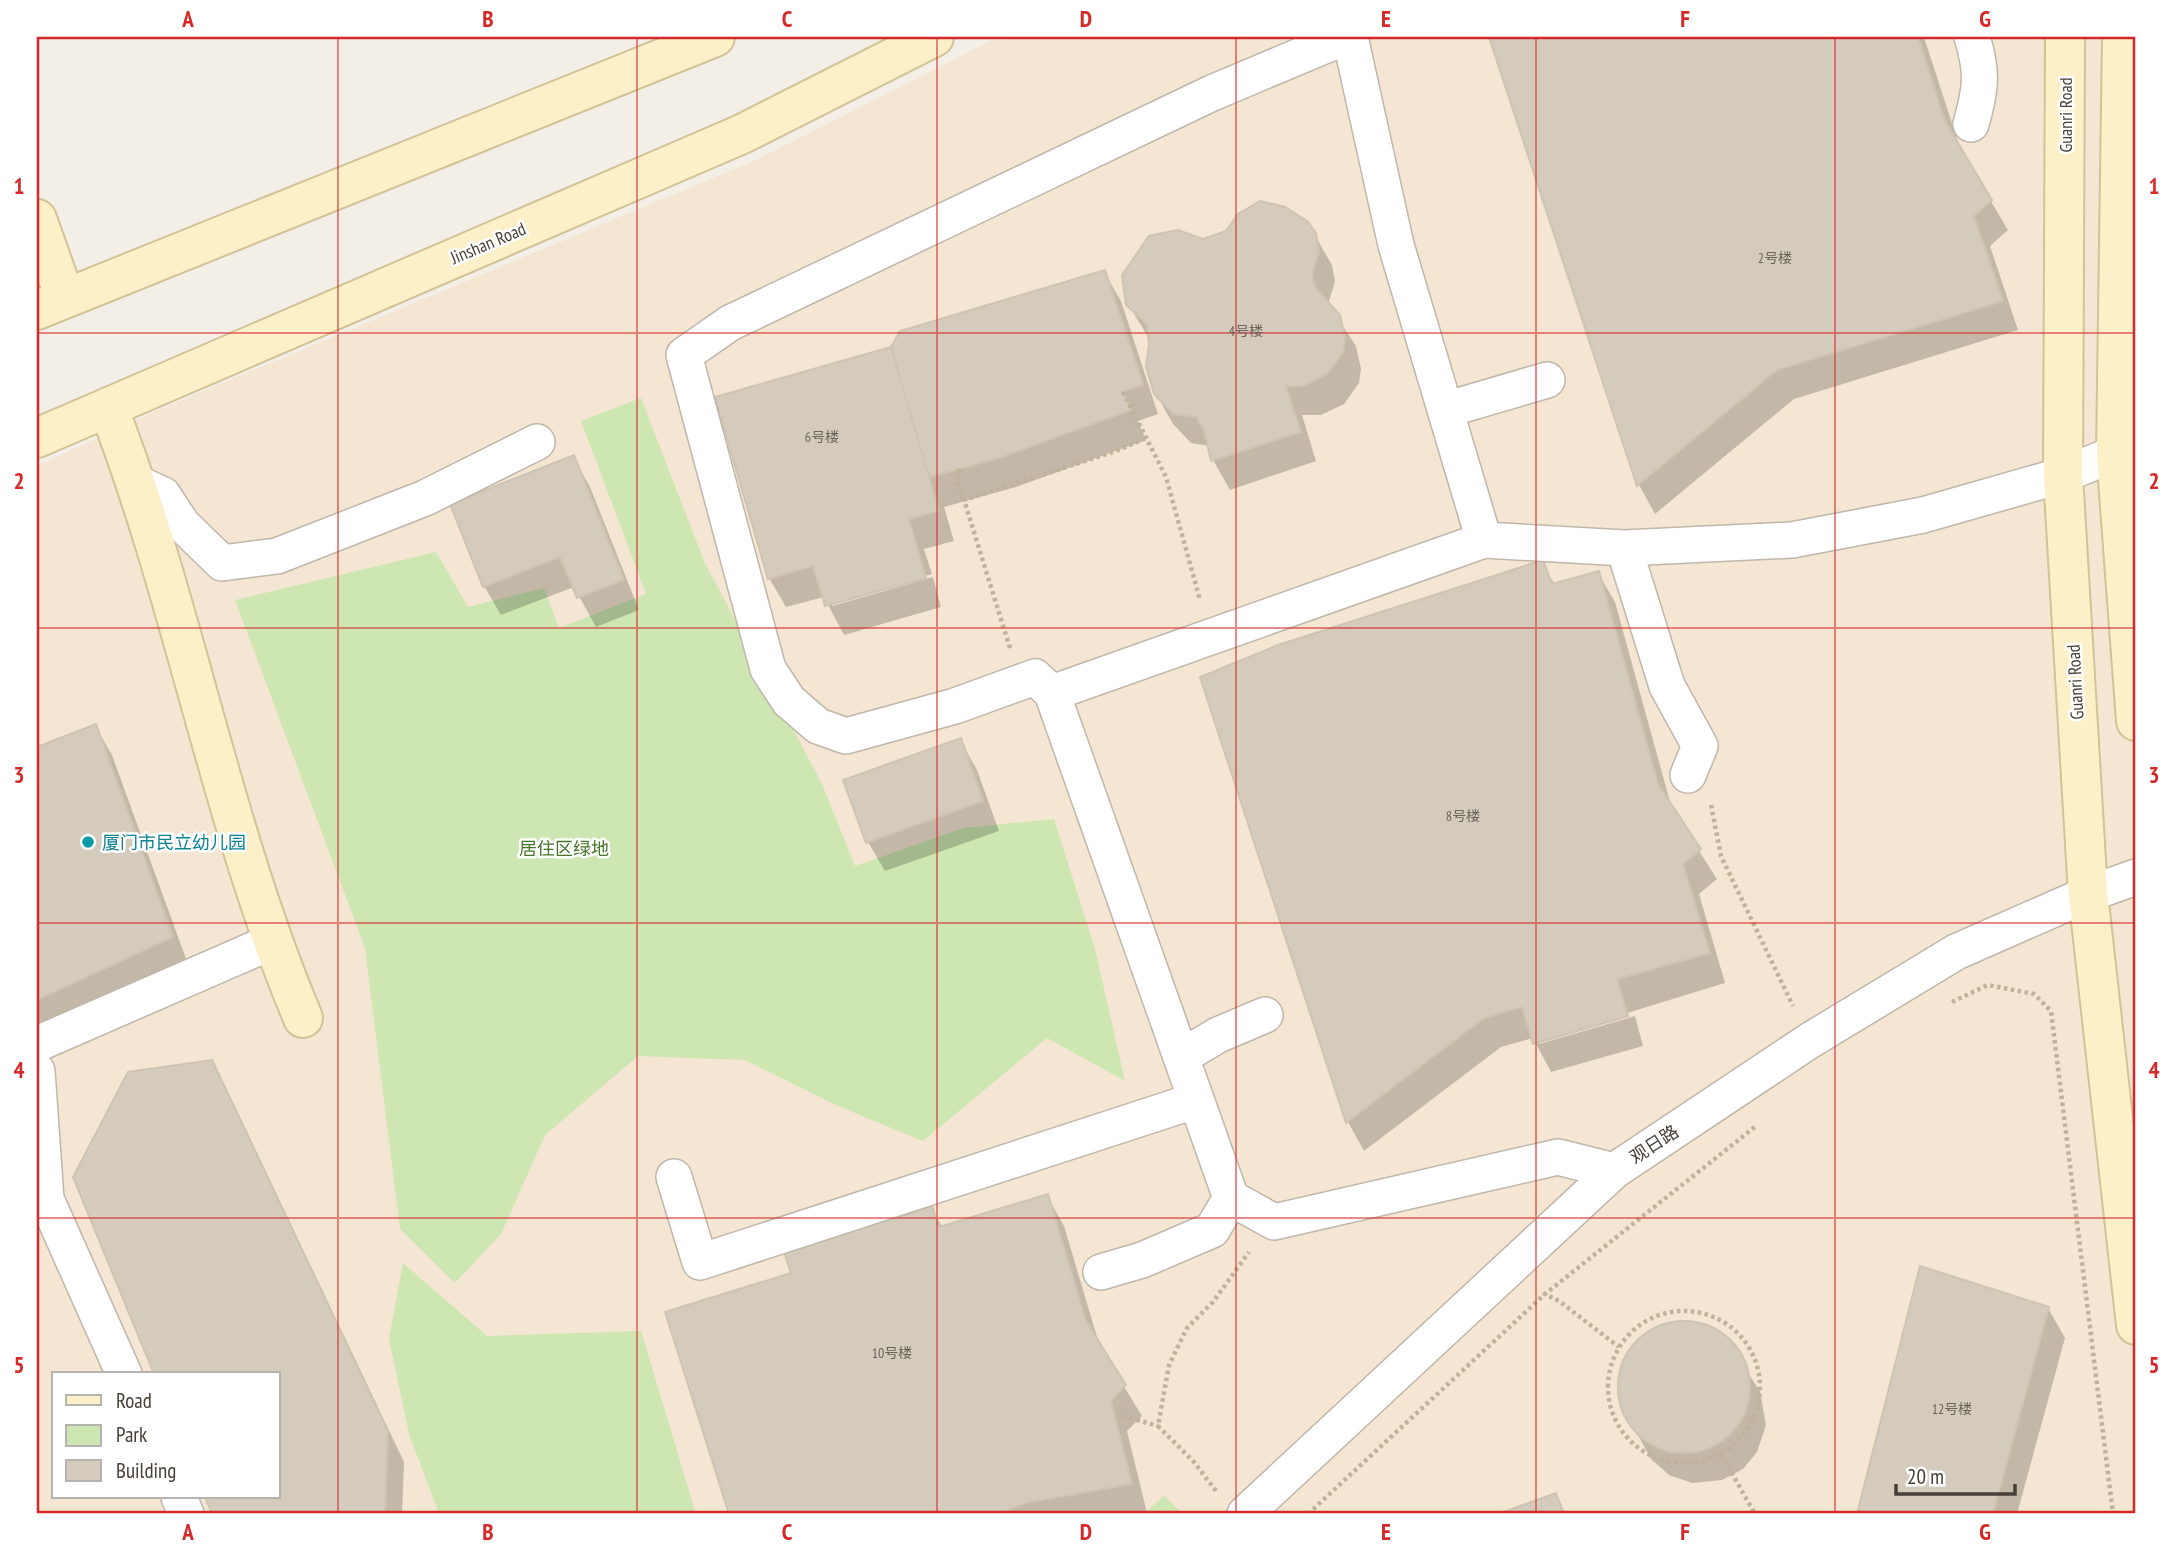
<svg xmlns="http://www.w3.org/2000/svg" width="2173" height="1551" font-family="'PT Sans Narrow','Noto Sans SC',sans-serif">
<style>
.commercial{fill:#f4e6d3;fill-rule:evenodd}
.green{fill:#cee6b1}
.shadow{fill:#0003}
.building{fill:#d4cbbd;stroke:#cfc3b1;stroke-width:2}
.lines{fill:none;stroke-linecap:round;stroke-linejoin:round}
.street-casing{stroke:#beb7aa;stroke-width:38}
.secondary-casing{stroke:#d1c298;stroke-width:42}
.path{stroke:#bfb39c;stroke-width:4.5;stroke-dasharray:3.5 3.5;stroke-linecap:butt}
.street{stroke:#fff;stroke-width:35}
.secondary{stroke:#fcf0c8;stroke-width:38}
.grid{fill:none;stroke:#d62828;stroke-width:2;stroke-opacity:0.55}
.culture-dot{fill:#0f9aa8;stroke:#fff;stroke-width:2.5}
.labels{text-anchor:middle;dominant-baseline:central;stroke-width:5;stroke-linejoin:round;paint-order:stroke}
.number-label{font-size:14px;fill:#6a6358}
.street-label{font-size:18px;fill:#464036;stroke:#fff}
.culture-label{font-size:18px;fill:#0d838f;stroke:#fff;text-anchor:start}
.park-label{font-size:18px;fill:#48752c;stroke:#fff}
.neatline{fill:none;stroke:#d62828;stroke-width:2.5}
.grid-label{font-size:23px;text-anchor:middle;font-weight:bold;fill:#d62828}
</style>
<rect width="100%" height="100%" fill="#f3efe7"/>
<!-- commercial -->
<path class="commercial" d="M998,37h1138v1477h-2099v-1048l121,-56 596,-249zM54,1374h224v123h-224z"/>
<!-- green -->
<path class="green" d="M641,398l63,163 118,223 33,82 109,-38 90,-9 41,130 30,132 -78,-43 -124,103 -85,-35 -93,-46 -107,-4 -93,79 -44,99 -46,49 -55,-54 -35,-281 -130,-348 201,-48 32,55 76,-19 15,40 87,-34 -65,-173z
M403,1263l84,73 154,-5 55,183h-257l-30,-80 -20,-95z
M1164,1496l19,18h-40z"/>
<!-- shadow -->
<path class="shadow" d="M1491,37h433l37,114 47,79 -18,16 28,84 -224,69 -139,115 -16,-29z
M1314,234l18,31 3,17 -7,22 28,42 5,23 -2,14 -15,21 -23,11h-19l14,46 -86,29 -17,-30 -4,-14 -18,-3 -18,-19 -17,-30 -6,-54 -22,-36 -4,-29 26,-38 53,4z
M1104,272l17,29 37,113 -20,7 8,19 -130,47 -72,20 10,34 -30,8 8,25 -100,28v4l101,-29 8,30 -97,28 -20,-38 -38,10 -17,-29 124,-229z
M573,457l17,30 49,123 -43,17 -22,-40 -73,28 -17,-29z
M1542,563l13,22 43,-12 17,29 57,207 45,70 -18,15 26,89 -186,57v4l96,-28 8,30 -92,26 -18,-34 -32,9 -137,104 -16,-29 -146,-444z
M95,726l17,29 77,212 -152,71v-289z
M960,740l17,30 22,61 -114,40 -17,-29z
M211,1062l17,30 176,370 -2,52h-188l-8,-17h72v-123h-122l-81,-197z
M1047,1196l17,30 36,121 42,69 -15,15 20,82 -416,1 -64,-201 126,-39 138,-66 12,20z
M2048,1308l17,30 -48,176h-159z
M1680,1323l23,2 20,11 37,55 6,34 -9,27 -14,17 -21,11 -30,3 -23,-8 -18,-16 -30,-55 -2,-25 7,-21 16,-20 17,-11z
M1555,1495l11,19h-63z"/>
<!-- building -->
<path class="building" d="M1489,37h429l27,84 47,79 -18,16 29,85 -226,69 -140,116z
M1260,201l25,6 22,14 9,12 3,19 -7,22 3,13 25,28 5,23 -2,15 -16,21 -23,12h-18l15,46 -90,29 -7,-31 -8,-13 -23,-3 -19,-20 -8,-28 3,-22 -2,-20 -21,-19 -4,-30 27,-39 29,-6 25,9 23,-8 12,-17z
M1105,270l38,114 -20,8 8,18 -132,48 -70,19 -38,-130 9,-16z
M891,347l48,164 -30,8 17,59 -101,28 -12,-40 -45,13 -53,-182z
M574,455l50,125 -47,18 -17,-41 -77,30 -33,-83z
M1543,560l9,24 47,-13 59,213 43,65 -18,15 27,89 -93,26 11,37 -95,28 -11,-37 -38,11 -138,105 -146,-446 78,-32z
M96,724l77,213 -136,63v-253z
M961,738l22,63 -117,42 -23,-63z
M212,1060l176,371 -3,83h-173l-7,-17h73v-123h-124l-81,-197 55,-105z
M1048,1194l38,127 40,64 -15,16 21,83 -107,19 -25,11h-271l-64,-202 126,-39 -7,-21 148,-46 7,21z
M1920,1266l129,41 -56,207h-136z
M1618 1387a66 66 0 1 1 132 0a66 66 0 1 1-132 0Z
M1556,1493l8,21h-66z"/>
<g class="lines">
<!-- street casing -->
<g class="street-casing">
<path id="street" d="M1350,37l46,208 88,295
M1971,124c10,-35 12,-52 1,-87
M1445,410l102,-30
M137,483l26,12 19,29 40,39 55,-7 148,-58 112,-56
M1624,548l43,138 33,60 -12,29
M1052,693l-17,-16 -80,29 -109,30 -28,-10 -29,-25 -21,-32 -84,-314 46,-32 482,-230 133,-56
M37,1044l234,-102
M1181,1057l37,-22 47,-20
M37,1071l9,128 78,175
M1614,1171l-56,-14 -284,65 -43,-24 -179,-505 432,-153 140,8 168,-8 131,-25 140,-40 53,-22
M674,1177l26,85 494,-161
M1101,1272l41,-12 70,-30 19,-32
M179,1497l7,17
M1245,1514l369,-343 195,-130 147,-89 132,-58 48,-17"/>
</g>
<!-- secondary casing -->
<g class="secondary-casing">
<path id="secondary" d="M2065,37l-2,438 25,419 48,431
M2122,37l-6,416 20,268
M37,219l28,79
M37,310l678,-273
M108,407c77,199 112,414 195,611
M37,438l705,-304 192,-97"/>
</g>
<!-- path -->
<path class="path" d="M1123,392l43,85 34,123
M960,469l-3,14 7,17
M1010,648l-46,-148 152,-49 30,-13
M1711,805l10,51 72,150
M1952,1002l36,-17 46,9 17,17 62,503
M1543,1293l16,8 60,46
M1608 1387a76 76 0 1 1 152 0a76 76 0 1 1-152 0Z
M1123,1416l35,10
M1721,1454l34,60
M1216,1491l-22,-29 -36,-36 11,-61 18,-37 26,-26 36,-50
M1308,1514l237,-220 211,-168"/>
<!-- street -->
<use href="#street" class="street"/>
<!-- secondary -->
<use href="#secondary" class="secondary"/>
</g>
<!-- grid -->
<path class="grid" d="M338,37v1477M637,37v1477M937,37v1477M1236,37v1477M1536,37v1477M1835,37v1477M37,333h2099M37,628h2099M37,923h2099M37,1218h2099"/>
<!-- markers -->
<circle class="culture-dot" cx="88" cy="842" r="7"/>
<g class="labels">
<!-- number labels -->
<g class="number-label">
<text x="1775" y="258">2号楼</text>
<text x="1246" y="331">4号楼</text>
<text x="822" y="437">6号楼</text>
<text x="1463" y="816">8号楼</text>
<text x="892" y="1353">10号楼</text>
<text x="1952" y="1409">12号楼</text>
</g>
<!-- street labels -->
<g class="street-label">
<text transform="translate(2065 115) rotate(-90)">Guanri Road</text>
<text transform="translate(488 243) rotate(-23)">Jinshan Road</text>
<text transform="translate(2075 682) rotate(-93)">Guanri Road</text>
<text transform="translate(1654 1144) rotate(-33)">观日路</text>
</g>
<!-- culture labels -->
<g class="culture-label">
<text x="102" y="842">厦门市民立幼儿园</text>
</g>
<!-- park labels -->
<g class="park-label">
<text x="564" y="848">居住区绿地</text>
</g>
</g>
<!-- border -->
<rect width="2173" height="1551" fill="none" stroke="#ffffff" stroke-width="77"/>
<!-- legend -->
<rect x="52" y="1372" width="228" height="126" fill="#ffffff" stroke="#b5b3af" stroke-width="2"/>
<rect x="66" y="1395" width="35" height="10" fill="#fcf0c8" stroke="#b5b3af" stroke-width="2"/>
<text x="116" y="1408" font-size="21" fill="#464036">Road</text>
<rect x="66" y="1425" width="35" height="21" fill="#cee6b1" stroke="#b5b3af" stroke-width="2"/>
<text x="116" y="1442" font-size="21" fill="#464036">Park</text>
<rect x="66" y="1460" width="35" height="21" fill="#d4cbbd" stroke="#b5b3af" stroke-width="2"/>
<text x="116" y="1478" font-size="21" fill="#464036">Building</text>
<!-- scale -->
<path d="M1896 1484v10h119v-10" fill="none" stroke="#464036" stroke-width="3.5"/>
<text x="1907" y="1484" font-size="21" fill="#464036" stroke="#ffffff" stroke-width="5" paint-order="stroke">20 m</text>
<rect x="38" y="38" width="2096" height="1474" class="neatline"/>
<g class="grid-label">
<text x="188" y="27">A</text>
<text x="488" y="27">B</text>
<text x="787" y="27">C</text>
<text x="1086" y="27">D</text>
<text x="1386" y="27">E</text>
<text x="1685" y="27">F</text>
<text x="1985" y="27">G</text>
<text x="19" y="194">1</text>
<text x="2154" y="194">1</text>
<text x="19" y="489">2</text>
<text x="2154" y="489">2</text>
<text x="19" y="783">3</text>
<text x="2154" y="783">3</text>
<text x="19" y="1078">4</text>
<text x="2154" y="1078">4</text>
<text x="19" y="1373">5</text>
<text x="2154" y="1373">5</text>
<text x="188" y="1540">A</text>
<text x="488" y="1540">B</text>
<text x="787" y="1540">C</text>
<text x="1086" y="1540">D</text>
<text x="1386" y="1540">E</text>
<text x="1685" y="1540">F</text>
<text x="1985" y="1540">G</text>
</g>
</svg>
